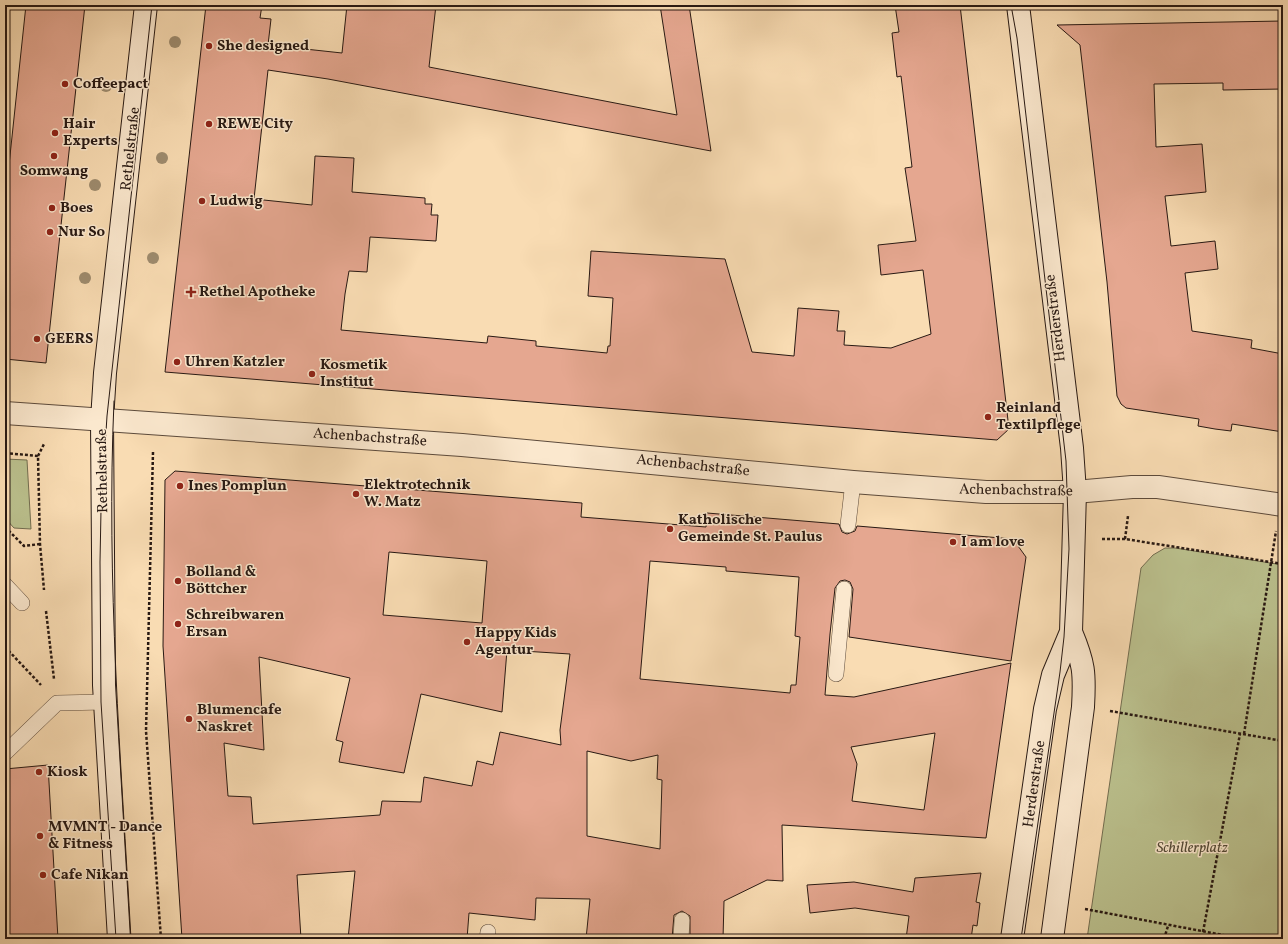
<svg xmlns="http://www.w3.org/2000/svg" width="1288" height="944" font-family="Vollkorn,serif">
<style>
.green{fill:#bbc18e;stroke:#726d50}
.building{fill:#e5a790;stroke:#281913;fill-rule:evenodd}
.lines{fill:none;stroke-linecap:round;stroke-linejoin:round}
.lane-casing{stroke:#5c4a3b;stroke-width:16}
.street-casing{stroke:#5c4a3b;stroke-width:24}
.secondary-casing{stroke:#281913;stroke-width:24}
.path{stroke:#281913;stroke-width:2.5;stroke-dasharray:3 2;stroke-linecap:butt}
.lane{stroke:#fbe8ce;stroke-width:15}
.street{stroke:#fbe8ce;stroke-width:22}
.secondary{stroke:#fbe8ce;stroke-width:22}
.tram{stroke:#281913;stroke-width:1}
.tree{fill:#9e8c6f}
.poi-dot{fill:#8f2418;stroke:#fbe8ce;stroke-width:1.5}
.labels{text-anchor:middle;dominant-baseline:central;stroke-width:3;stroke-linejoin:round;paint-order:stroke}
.poi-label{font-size:15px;font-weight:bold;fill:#281913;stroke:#fbe8ce;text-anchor:start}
.street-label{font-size:15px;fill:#281913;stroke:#fbe8ce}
.park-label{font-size:15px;font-style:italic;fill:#544b38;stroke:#fbe8ce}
</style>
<rect width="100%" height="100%" fill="#f9dcb3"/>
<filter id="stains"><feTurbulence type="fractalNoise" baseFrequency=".005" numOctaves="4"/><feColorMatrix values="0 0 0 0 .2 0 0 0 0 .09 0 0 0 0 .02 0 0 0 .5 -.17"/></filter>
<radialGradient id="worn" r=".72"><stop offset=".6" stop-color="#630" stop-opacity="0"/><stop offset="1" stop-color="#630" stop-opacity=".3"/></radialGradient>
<!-- green -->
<path class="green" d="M5,459l22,1 4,69 -17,-1 -9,-10z
M1165,548h10l108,17v374h-196l54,-371 12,-13z"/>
<!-- building -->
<path class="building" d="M26,5h59l-39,358 -41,-4v-194h4z
M206,5h56l-2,13 11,1 -3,26 74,8 5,-48h89l-7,62 248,48 -17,-110h29l22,146 -383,-72 -60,-9 -14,129 58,6 3,-49 39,2 -2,34 73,6v6h7l-1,11h7l-2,26 -66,-4 -3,35 -18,-1 -4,23 -4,36 146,13 1,-7 48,5v5l71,7 1,-7h2l3,-48 -25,-2 3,-45 134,8 27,93 42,4 4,-48 41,3 -2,20h8l-1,14 47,3 40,-14 -8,-64 -42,5 -3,-30 38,-4 -11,-73 7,-1 -11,-91 -4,1 -5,-44 7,-1 -4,-27h65l49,424 -12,11 -832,-68z
M1283,21v68l-60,1v-7l-69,1 2,63 46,-3 4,48 -41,4 6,50 44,-5 3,28 -33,4 7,58 60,9 -1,8 32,6v78l-51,-8 -1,7 -16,-2 -17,-3 1,-7 -73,-11 -5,-4 -4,-8 -10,-114 -27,-237 -23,-20z
M175,471l407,32 -1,14 125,10 1,-14 132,11 3,8 5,2 8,-3 2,-5 156,13 13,18 -15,104 -162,-24 4,-48 -3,-7 -5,-2 -5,1 -5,7 -5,46 -5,61 29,2 157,-34 -25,175 -204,-13 1,56 -16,-1 -43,21 -1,38h-33v-23l-8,-5 -8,4 -2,24h-86l4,-40 -54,-1 -1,22 -66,-7 -2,26h-119l7,-68 -58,4 4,64h-119l-19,-293 2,-166zM389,552l98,9 -5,62 -99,-8zM650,561l76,6v4l73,6 -4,59 5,1 -4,48h-5l-1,8 -150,-14zM507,650l63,4 -10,76 1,15 -61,-13 -7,33 -16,-4 -5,25 -48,-9 -3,25 -39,-1 -2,14 -127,9 -2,-27 -23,-1 -4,-53 40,7 -5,-93 91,21 -14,62 7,2 -4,20 65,11 17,-79 81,18zM935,733l-11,77 -72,-9 5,-37 -6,-17zM587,751l44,10 27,-6 -1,24 5,1 -2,69 -73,-13z
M48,765l10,174h-53v-170z
M981,873l-5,29 4,1 -3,23 -4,-1 -2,14h-65l3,-23 -54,-8 -45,5 -3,-28 47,-3 59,10 2,-14z"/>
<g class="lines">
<!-- lane casing -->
<g class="lane-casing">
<path id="lane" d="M848,525l5,-43
M5,585l17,18
M836,674l8,-85
M5,753l52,-50 48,-1
M487,939l1,-7
M681,939l1,-19"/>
</g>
<!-- street casing -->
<g class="street-casing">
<path id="street" d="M5,413l457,32 391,37 133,10h89l57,-5h26l125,18"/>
</g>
<!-- secondary casing -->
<g class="secondary-casing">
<path id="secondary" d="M119,939l-15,-254 -2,-265 3,-47 41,-368
M1012,939l33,-230 8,-34 18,-43 4,-140 -3,-44 -54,-443
M1052,939l31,-232c2,-34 1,-44 -12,-75"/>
</g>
<!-- path -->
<path class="path" d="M153,452l-7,279 15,208
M5,453l33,3 2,88 4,46
M38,456l6,-12
M5,527l19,19 16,-2
M1102,539h23l158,25
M1125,539l3,-23
M46,611l8,68
M5,647l36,38
M1110,711l173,30
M1244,734l32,-203
M1085,909l159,30
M1203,932l37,-198
M1164,939l4,-13"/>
<!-- lane -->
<use href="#lane" class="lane"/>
<!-- street -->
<use href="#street" class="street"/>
<!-- secondary -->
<use href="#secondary" class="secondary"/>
<!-- tram -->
<path class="tram" d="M1011,5l6,33 49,423 3,88 -5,88 -4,35 -39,267
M114,401c-8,179 7,359 17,538
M116,939l-15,-237 -1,-140 1,-52 6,-94 45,-411"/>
</g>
<!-- trees -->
<g class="tree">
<circle cx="175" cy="42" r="6"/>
<circle cx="106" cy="86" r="6"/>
<circle cx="162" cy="158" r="6"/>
<circle cx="95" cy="185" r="6"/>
<circle cx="153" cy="258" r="6"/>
<circle cx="85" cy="278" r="6"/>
</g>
<!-- markers -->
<g class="poi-dot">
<circle cx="209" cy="46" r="4"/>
<circle cx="65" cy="84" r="4"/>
<circle cx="209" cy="124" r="4"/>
<circle cx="55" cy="133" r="4"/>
<circle cx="54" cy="156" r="4"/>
<circle cx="202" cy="201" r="4"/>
<circle cx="52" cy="208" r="4"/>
<circle cx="50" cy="232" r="4"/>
<path d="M189 286h4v4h4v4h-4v4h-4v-4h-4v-4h4z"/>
<circle cx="37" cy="339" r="4"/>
<circle cx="177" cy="362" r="4"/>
<circle cx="312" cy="374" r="4"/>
<circle cx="988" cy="417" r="4"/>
<circle cx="180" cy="486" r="4"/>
<circle cx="356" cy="494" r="4"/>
<circle cx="670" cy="529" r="4"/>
<circle cx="953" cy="542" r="4"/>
<circle cx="178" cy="581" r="4"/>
<circle cx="178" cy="624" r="4"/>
<circle cx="467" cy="642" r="4"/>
<circle cx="189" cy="719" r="4"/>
<circle cx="39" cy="772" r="4"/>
<circle cx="40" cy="836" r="4"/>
<circle cx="43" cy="875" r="4"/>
</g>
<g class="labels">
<!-- poi labels -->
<g class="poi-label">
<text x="217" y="46">She designed</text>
<text x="73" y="84">Coffeepact</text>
<text x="63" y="124">Hair<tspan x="63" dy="17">Experts</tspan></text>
<text x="217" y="124">REWE City</text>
<text x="54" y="171" text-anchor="middle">Somwang</text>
<text x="210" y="201">Ludwig</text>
<text x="60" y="208">Boes</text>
<text x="58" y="232">Nur So</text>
<text x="199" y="292">Rethel Apotheke</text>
<text x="45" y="339">GEERS</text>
<text x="185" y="362">Uhren Katzler</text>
<text x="320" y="365">Kosmetik<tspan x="320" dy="17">Institut</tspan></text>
<text x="996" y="408">Reinland<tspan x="996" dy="17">Textilpflege</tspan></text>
<text x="364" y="485">Elektrotechnik<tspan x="364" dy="17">W. Matz</tspan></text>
<text x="188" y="486">Ines Pomplun</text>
<text x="678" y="520">Katholische<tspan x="678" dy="17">Gemeinde St. Paulus</tspan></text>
<text x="961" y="542">I am love</text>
<text x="186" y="572">Bolland &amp;<tspan x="186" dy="17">Böttcher</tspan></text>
<text x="186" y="615">Schreibwaren<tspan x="186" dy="17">Ersan</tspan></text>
<text x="475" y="633">Happy Kids<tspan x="475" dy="17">Agentur</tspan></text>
<text x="197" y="710">Blumencafe<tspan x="197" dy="17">Naskret</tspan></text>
<text x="47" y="772">Kiosk</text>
<text x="48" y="827">MVMNT - Dance<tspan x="48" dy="17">&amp; Fitness</tspan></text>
<text x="51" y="875">Cafe Nikan</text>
</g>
<!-- street labels -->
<g class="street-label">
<text transform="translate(131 149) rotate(-84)">Rethelstraße</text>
<text transform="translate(1056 318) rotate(-97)">Herderstraße</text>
<text transform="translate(370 438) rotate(4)">Achenbachstraße</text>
<text transform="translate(693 466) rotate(6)">Achenbachstraße</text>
<text transform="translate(103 471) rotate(-91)">Rethelstraße</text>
<text transform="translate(1016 491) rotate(1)">Achenbachstraße</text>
<text transform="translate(1035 784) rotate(-82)">Herderstraße</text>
</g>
<!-- park labels -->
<g class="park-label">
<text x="1192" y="848">Schillerplatz</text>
</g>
</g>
<!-- margin -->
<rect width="1288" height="944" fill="none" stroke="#f9dcb3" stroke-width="20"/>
<rect x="6" y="6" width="1276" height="932" fill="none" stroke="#281913" stroke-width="2"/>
<rect x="10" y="10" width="1268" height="924" fill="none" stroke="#281913"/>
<rect width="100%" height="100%" filter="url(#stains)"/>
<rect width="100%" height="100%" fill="url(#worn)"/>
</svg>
